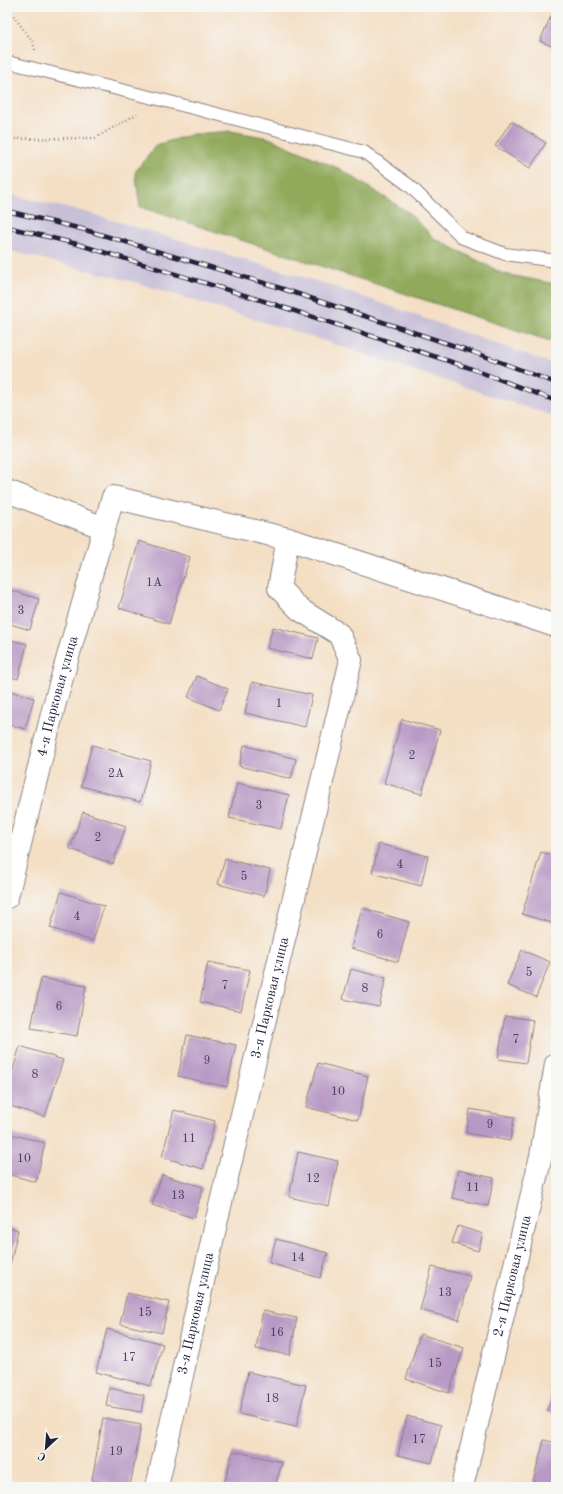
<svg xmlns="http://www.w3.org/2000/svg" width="563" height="1494" font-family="'Old Standard TT',serif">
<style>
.industrial{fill:#c8bfd8}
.forest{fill:#90a95a;stroke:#59664a}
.building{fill:#b899c5}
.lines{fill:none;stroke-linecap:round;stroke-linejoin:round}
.lane-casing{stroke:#8b8080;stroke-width:14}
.street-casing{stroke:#8b8080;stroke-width:24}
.path{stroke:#8b8080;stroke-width:2.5;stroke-dasharray:1 3;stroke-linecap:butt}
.lane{stroke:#fff;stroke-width:12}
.street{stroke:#fff;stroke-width:22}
.rail-casing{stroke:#22223b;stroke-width:4.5}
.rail{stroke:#f6f6f2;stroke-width:3;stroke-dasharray:9;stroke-linecap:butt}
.labels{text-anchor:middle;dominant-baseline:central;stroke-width:3;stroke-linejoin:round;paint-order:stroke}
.number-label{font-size:12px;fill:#48405e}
.street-label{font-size:14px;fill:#22223b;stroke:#f6f6f2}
</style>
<rect width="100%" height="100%" fill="#f6f6f2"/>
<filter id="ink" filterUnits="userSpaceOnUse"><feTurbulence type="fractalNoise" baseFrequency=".025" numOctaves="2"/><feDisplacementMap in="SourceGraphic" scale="8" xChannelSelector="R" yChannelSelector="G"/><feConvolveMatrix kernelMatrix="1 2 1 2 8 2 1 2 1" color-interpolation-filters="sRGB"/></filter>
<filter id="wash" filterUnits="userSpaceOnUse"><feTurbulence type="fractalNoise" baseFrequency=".012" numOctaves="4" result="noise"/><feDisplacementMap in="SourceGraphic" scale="16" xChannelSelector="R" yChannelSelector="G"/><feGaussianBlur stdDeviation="0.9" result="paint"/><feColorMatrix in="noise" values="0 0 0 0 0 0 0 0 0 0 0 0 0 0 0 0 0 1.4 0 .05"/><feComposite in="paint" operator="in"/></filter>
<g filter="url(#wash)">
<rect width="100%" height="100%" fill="#f4dfc5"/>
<!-- industrial -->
<path class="industrial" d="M7,194l78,18 248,74 223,79v52l-238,-78 -184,-57 -127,-32z"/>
<!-- forest -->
<path class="forest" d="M231,131l38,7 71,31 68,43 26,26 70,36 52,10v59l-416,-136 -5,-35 21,-27 37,-11z"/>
<g id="blocks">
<!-- building -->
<path class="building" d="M555,7h1v41l-16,-7z
M511,121l35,22 -16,25 -35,-22z
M139,541l51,16 -21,67 -50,-16z
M7,589l32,10 -9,31 -23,-7z
M273,627l45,11 -5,21 -46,-11z
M7,639l20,5 -9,35 -11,-3z
M197,676l31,13 -9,21 -31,-13z
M252,682l60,13 -7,32 -60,-14z
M7,690l27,8 -9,31 -18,-5z
M402,719l38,11 -18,64 -38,-11z
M92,745l59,16 -11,41 -59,-16z
M244,745l52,14 -5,20 -52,-13z
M237,783l52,12 -8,34 -52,-11z
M83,812l43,14 -13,38 -43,-15z
M379,844l49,12 -7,30 -49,-13z
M541,852l15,4v52l-4,15 -30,-9z
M225,859l45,11 -6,26 -46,-12z
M61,892l43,14 -11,35 -43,-13z
M362,908l47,14 -11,40 -47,-14z
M522,950l28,12 -14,35 -29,-12z
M208,962l42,8 -9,41 -41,-9z
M351,969l35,9 -7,29 -36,-8z
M41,978l45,8 -9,50 -46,-8z
M505,1016l28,4 -7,43 -28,-4z
M187,1035l49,10 -9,42 -49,-11z
M20,1046l43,14 -18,57 -38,-12v-15z
M318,1063l50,13 -10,44 -52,-13z
M470,1109l44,8 -4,24 -44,-8z
M174,1110l41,11 -12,48 -41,-12z
M7,1133l38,10 -9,39 -29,-8z
M298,1152l40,9 -9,45 -40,-9z
M458,1170l36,8 -6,28 -36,-8z
M162,1175l41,12 -9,31 -42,-13z
M458,1226l25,8 -5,17 -26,-8z
M7,1227l11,3 -10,43h-1z
M276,1239l52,14 -8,25 -51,-15z
M432,1267l38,9 -11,44 -39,-10z
M127,1293l42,9 -7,31 -42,-9z
M263,1311l34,7 -7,37 -34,-6z
M107,1329l56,15 -12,42 -55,-14z
M420,1334l44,14 -15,45 -43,-14z
M248,1372l58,13 -10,42 -57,-13z
M556,1381v33l-9,-3z
M109,1388l35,7 -3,17 -35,-6z
M407,1416l34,9 -9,38 -34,-8z
M103,1418l38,7 -11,62 -38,-7z
M544,1440l12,3v44l-24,-1z
M233,1451l49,11 -7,25h-44l-7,-2z"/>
</g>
</g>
<g filter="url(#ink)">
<use href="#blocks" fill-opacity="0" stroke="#8b8080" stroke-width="1"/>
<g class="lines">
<!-- lane casing -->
<g class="lane-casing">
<path id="lane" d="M7,62l155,38 202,52 46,34 53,52 42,16 51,7"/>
</g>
<!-- street casing -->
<g class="street-casing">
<g id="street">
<path d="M7,491l97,37"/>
<path id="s1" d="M7,897l47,-191 59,-209 175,42 268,87"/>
<path id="s2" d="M157,1487l60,-268 134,-559 -12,-26 -40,-25 -20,-21 9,-49"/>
<path id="s3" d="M462,1487l79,-331 15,-92"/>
</g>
</g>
<!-- path -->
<path class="path" d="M7,11l5,3 21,28 2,8
M7,139l88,-1 42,-24"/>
<!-- lane -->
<use href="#lane" class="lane"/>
<!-- street -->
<use href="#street" class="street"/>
<!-- rail casing -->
<g class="rail-casing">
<path id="rail" d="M7,211l75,18 189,56 202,67 83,31
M7,227l70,17 190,58 200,65 89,34"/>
</g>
<!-- rail -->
<use href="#rail" class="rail"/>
</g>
</g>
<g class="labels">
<!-- number labels -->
<g class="number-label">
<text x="154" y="583">1А</text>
<text x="21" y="611">3</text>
<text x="279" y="704">1</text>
<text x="412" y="756">2</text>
<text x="116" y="774">2А</text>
<text x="259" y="806">3</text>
<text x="98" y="838">2</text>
<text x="400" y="865">4</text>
<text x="244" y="877">5</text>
<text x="77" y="917">4</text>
<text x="380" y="935">6</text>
<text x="529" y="973">5</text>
<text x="225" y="986">7</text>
<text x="365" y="989">8</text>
<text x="59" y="1007">6</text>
<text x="516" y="1040">7</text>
<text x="207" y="1061">9</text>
<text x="35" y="1075">8</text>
<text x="338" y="1092">10</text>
<text x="490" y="1125">9</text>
<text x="189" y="1139">11</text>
<text x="24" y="1159">10</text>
<text x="313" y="1179">12</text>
<text x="473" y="1188">11</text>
<text x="178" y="1196">13</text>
<text x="298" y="1258">14</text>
<text x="445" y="1293">13</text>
<text x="145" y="1313">15</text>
<text x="277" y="1333">16</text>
<text x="129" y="1358">17</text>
<text x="435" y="1364">15</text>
<text x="272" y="1399">18</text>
<text x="419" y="1440">17</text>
<text x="116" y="1452">19</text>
</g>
<!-- street labels -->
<g class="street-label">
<text stroke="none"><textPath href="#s1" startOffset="207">4-я Парковая улица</textPath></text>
<text stroke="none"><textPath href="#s2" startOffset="502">3-я Парковая улица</textPath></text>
<text stroke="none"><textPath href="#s3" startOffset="217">2-я Парковая улица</textPath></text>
<text stroke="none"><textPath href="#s2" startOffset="178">3-я Парковая улица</textPath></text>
</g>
</g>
<!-- margin -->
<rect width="563" height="1494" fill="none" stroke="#f6f6f2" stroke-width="24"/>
<!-- north arrow -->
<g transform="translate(46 1448) rotate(206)" stroke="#f6f6f2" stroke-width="3" paint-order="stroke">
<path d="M0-3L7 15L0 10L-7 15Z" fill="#22223b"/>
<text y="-6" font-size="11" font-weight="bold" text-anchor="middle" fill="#22223b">С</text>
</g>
</svg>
